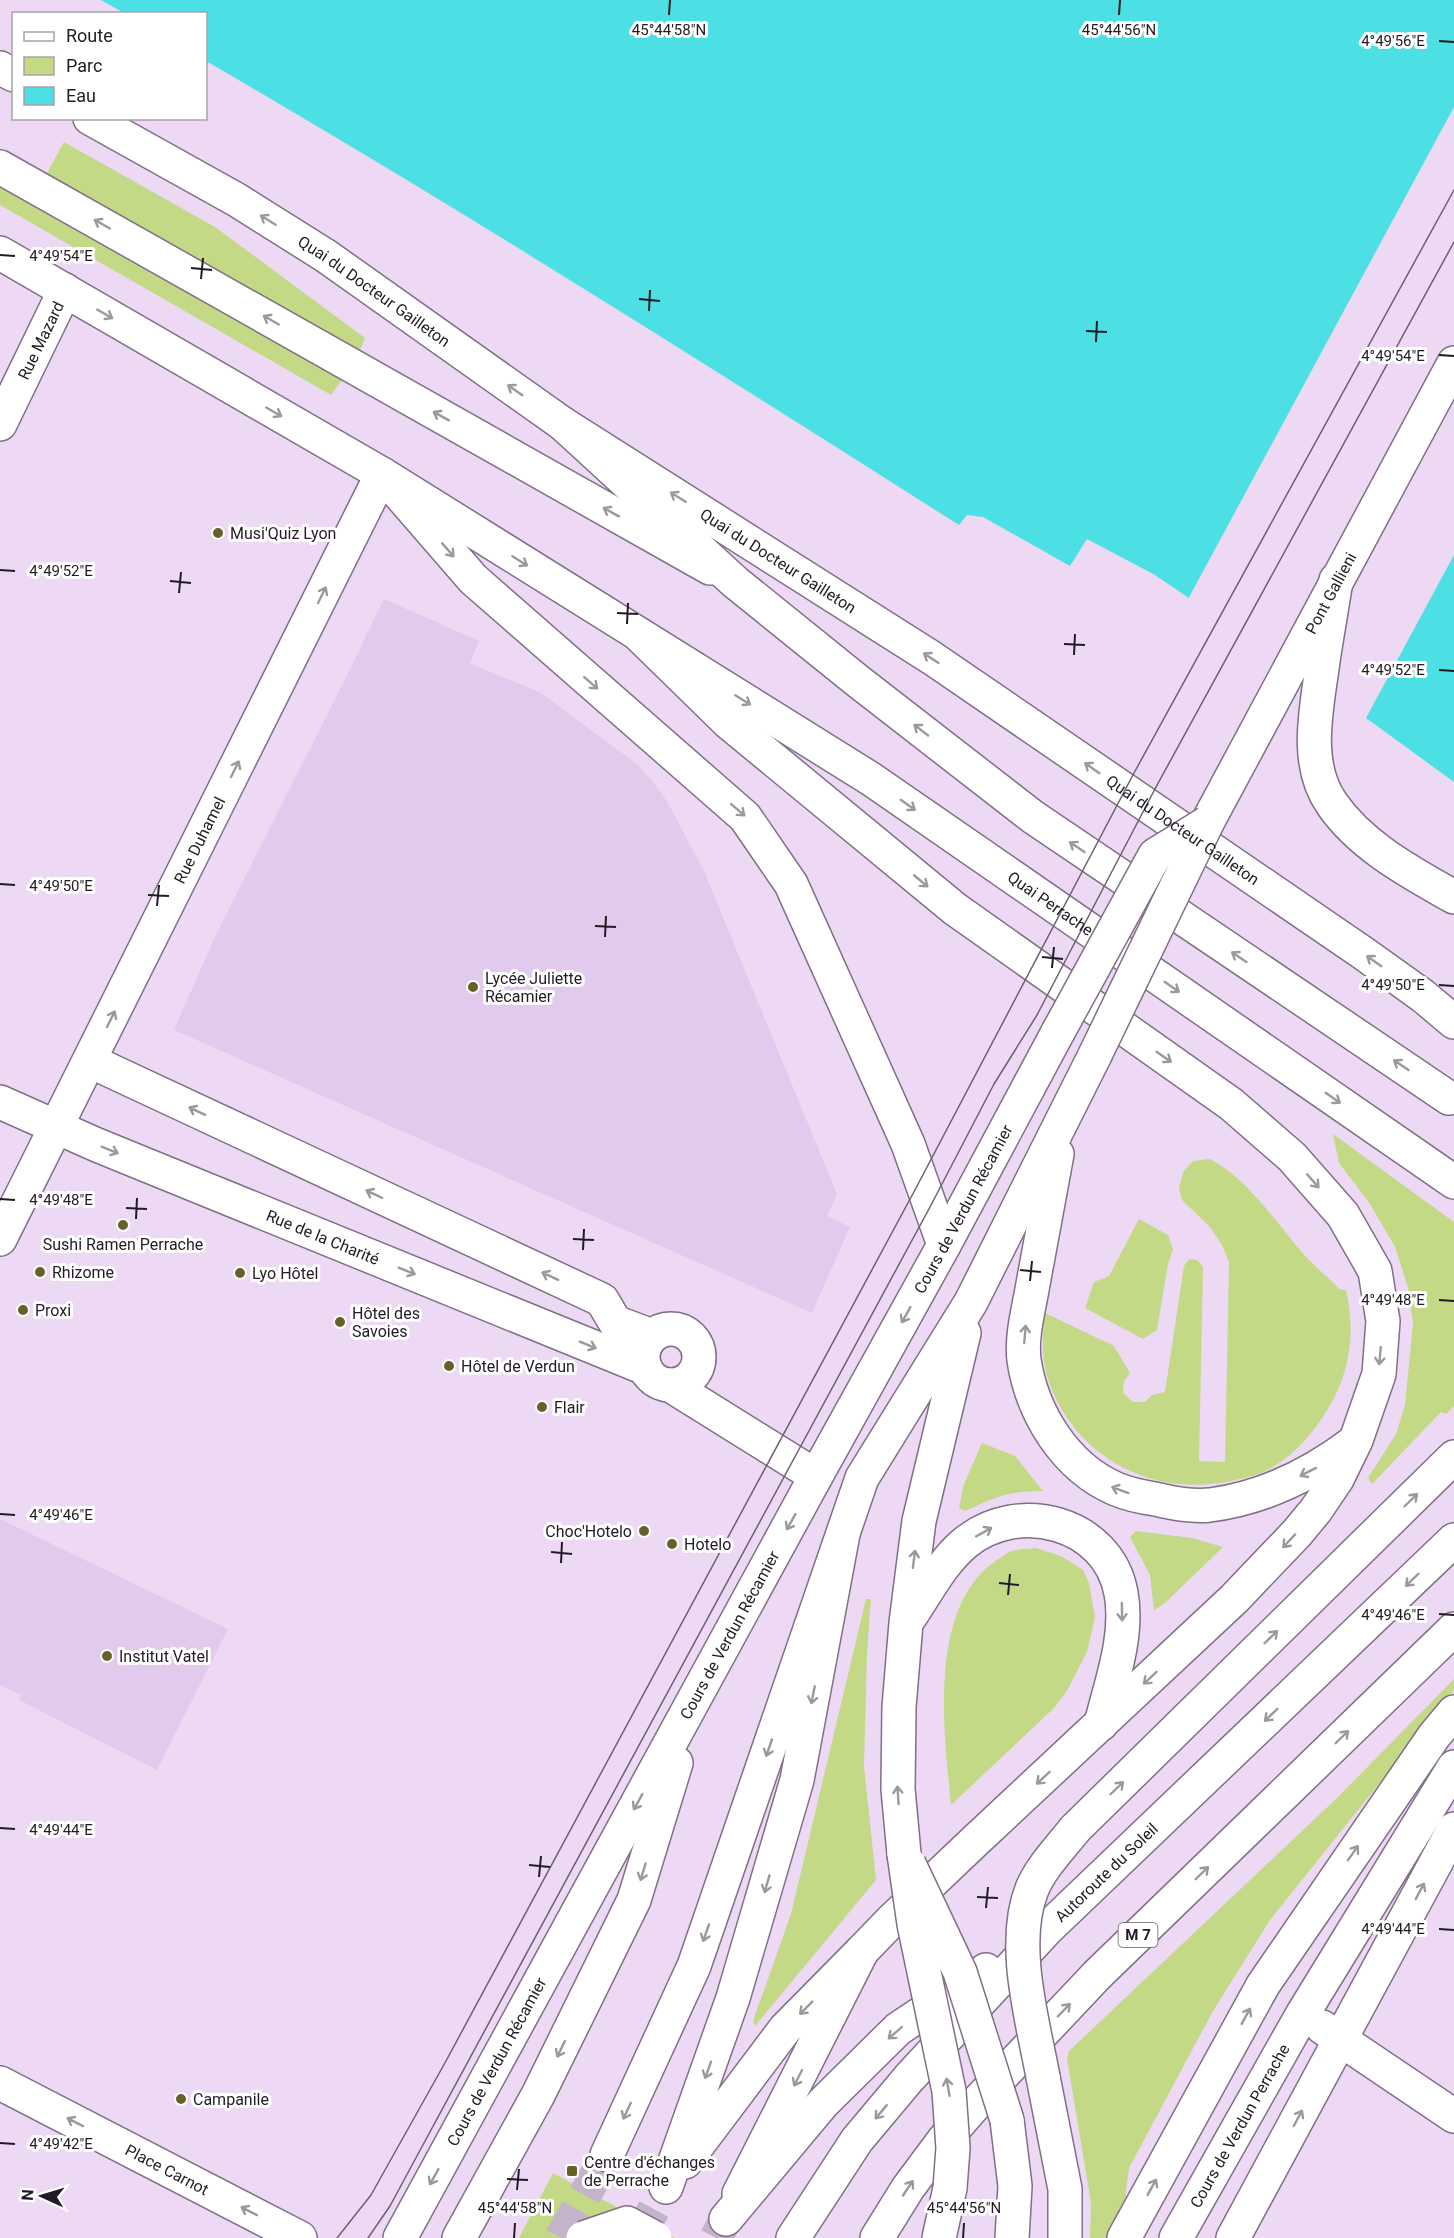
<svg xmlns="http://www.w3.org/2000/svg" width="1454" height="2238" font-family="Roboto,sans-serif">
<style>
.built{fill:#e2caec}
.green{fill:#c3d985}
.water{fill:#4cdfe4}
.pier{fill:#edd9f4}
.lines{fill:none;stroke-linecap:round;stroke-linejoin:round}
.major-tunnel{stroke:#c4b3cb;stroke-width:33;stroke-dasharray:33 16;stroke-linecap:butt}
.highway-tunnel{stroke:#c4b3cb;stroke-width:33;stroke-dasharray:33 16;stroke-linecap:butt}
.minor-casing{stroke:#806f87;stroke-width:36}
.major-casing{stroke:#806f87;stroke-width:36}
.highway-casing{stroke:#806f87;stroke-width:36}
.minor{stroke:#fff;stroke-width:33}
.major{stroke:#fff;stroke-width:33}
.highway{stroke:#fff;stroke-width:33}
.tram{stroke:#6c6171;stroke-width:1.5}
.minor-bridge-casing{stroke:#806f87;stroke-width:36;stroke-linecap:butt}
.major-bridge-casing{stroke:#806f87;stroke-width:36;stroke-linecap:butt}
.minor-bridge{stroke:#fff;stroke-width:33}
.major-bridge{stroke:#fff;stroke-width:33}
.oneway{stroke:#9c989d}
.ticks{fill:none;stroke:#221b25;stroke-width:2}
.poi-dot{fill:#695f2b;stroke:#fff;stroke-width:2}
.labels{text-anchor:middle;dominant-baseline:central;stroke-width:6;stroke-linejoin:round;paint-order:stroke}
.shield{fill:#fff;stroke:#645f66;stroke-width:1.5}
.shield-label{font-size:15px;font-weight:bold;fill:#221b25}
.street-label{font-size:16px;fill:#221b25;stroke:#fff}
.poi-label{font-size:16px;fill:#221b25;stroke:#fff;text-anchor:start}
.ticks-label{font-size:15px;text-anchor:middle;fill:#221b25;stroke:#fff;stroke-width:6;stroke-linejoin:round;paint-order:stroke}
</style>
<rect width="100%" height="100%" fill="#edd9f4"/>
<!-- built -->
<path class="built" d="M384,599l95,42 -9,22 71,30 96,71 17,19 14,20 36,68 133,323 -10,22 23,11 -38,86 -638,-283 38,-87 136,-270z
M0,1519l228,110 -71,141 -138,-70 2,-5 -21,-10z"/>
<!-- green -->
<path class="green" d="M64,142l151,85 150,111 -6,15 -313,-178z
M0,183l343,196 -12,16 -331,-190z
M1333,1134l121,88v184l-8,8 -5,-2 -69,72 -4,-6 28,-44 9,-29 8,-82 -5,-36 -13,-40 -25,-43 -31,-41z
M1209,1159c38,17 72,71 100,101 10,10 20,18 30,29l7,1c10,42 4,85 -20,122 -13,21 -31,42 -53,55 -15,9 -31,12 -47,15 -81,15 -158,-31 -180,-110 -5,-20 -3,-39 -1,-59l69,33 16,27 -6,8 -1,12 10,9h12l7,-7 13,-3 19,-126 5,-7 8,1 6,7 -4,194 26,1 4,-200 -7,-17 -12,-18 -28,-27 -3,-11 4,-17 10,-11z
M1139,1219l29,16 5,14 -5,15 -11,66 -14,9 -58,-31 9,-26 15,-6z
M982,1443l33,13 28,35c-34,0 -48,6 -78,20l-6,-3 5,-24z
M1136,1531l56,7 31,9 -58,56 -11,7 -4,-35 -20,-38z
M1036,1548l25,8 22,14 6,13 6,34 -8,35 -19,37 -14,19 -103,97c-7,-72 -24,-199 46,-245 4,-2 8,-6 12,-8 7,-3 18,-3 27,-4z
M866,1599h5l-4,53 -3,114 12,114 -121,146 -2,-5 38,-107z
M1454,1679v11l-184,230 -57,91 -84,157 -4,31 -20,39h-15l1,-35 -24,-144 2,-8 268,-253z
M553,2173l122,65h-156z"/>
<!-- water -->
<path class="water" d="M101,0h1353v782l-81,-59 -218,-148 -68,-36 -17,27 -87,-49 -16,-2 -8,10c-249,-158 -498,-316 -753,-464v-47l-82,-1z"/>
<!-- pier -->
<path class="pier" d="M1454,107v448l-88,163 1,4 -180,-121z"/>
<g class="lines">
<!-- major-tunnel -->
<path class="major-tunnel" d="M561,2238l46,-83
M716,2238l10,-19"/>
<!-- highway-tunnel -->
<path class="highway-tunnel" d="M638,2238l28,-51"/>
<!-- minor casing -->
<g class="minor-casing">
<g id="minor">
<path d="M0,167l710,401"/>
<path id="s1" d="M0,424l65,-134"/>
<path d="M90,1061l512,239 13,22 37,14"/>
<path id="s2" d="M0,1102l97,43 548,223"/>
<path id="s3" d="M0,1239l382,-765 91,105 272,238 46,67 117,260 36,101"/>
<circle cx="671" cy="1357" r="28"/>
<path d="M670,1385l146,91"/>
<path d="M1322,2027l132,89"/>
<path id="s4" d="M0,2083l300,155"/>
<path d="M1007,2120l8,66 -3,52"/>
<path id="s5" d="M400,2238l416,-762 128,-231 114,-213"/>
<path d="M459,2238l79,-143 96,-195 42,-137"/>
<path id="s6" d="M1176,2238l126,-223 152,-248"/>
<path d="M1233,2238l221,-409"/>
</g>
</g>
<!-- major casing -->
<g class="major-casing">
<g id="major">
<path d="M0,68l14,7"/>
<path id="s7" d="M90,118l147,82 89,56 237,168 369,234 431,295 60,43 31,26"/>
<path id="s8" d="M0,253l382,221 489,305 583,403"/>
<path d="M640,636l88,86 227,187 276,195 61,53 51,58 32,56 8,50 -4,53 -23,66 -19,39 -21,31 -19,23 -63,66 -259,242 -83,79 -30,31 -123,243"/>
<path id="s9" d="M1207,823l247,-460"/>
<path d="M1057,1154c-8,43 -16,86 -24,130 -4,24 -12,52 -9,76 8,53 41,107 92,129 12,5 26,8 39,10 18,4 36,8 55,6 53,-7 102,-31 144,-63"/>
<path d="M910,1617c17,-25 32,-55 55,-74 53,-44 143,-21 156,50 8,43 -10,90 -20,131"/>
<path d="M1075,1829l379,-372"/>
<path d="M904,1854l-6,-65 1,-82 7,-84 13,-102 45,-188"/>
<path d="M1043,2077l22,112v49"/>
<path d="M607,2155l87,-189 168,-488 109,-176 124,-247"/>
<path d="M939,2238l11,-50"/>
<path d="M1124,2238l139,-253 171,-249 20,-24"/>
</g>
</g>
<!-- highway casing -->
<g class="highway-casing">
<g id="highway">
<path d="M563,424l172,158 124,100 174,135 416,281"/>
<path d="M1336,580c-4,27 -9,54 -13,81 -6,46 -20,102 9,143 29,42 78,68 122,93"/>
<path d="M685,2162l100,-133 77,-78"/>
<path d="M666,2187l67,-189 64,-218 46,-246"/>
<path d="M726,2219l97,-116 75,-74 88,-59"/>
<path id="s10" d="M793,2238l64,-98 52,-62 138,-149 407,-389"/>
<path d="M877,2238l31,-50 35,-47 36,-41 118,-125 357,-346"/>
</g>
</g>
<!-- minor -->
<use href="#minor" class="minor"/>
<!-- major -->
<use href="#major" class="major"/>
<!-- highway -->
<use href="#highway" class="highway"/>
<!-- tram -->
<path class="tram" d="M337,2238l34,-43 75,-134 470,-873 218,-415 320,-583
M368,2238l22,-32 21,-39 519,-960 64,-123 43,-69 119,-228 298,-545"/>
<!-- minor-bridge casing -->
<g class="minor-bridge-casing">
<path id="minor-bridge" d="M1058,1032l97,-177 52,-32
M909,1864l51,108 47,148
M583,2238l44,-15 28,15"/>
</g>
<!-- major-bridge casing -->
<g class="major-bridge-casing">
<path id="major-bridge" d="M1095,1055l112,-232
M904,1854l10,70 35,167 4,57 -3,40
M1043,2077c-10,-55 -33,-133 -11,-188 9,-22 29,-42 43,-60"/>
</g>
<!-- minor-bridge -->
<use href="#minor-bridge" class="minor-bridge"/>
<!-- major-bridge -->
<use href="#major-bridge" class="major-bridge"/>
</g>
<!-- one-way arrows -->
<defs><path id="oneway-shaft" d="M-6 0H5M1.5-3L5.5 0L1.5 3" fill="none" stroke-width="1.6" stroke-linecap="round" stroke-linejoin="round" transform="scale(1.5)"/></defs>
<g class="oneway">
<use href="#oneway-shaft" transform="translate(268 220) rotate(-148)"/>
<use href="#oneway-shaft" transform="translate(102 224) rotate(-150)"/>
<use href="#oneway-shaft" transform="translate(105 314) rotate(30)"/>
<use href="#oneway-shaft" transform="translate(271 320) rotate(-150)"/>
<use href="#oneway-shaft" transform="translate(515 390) rotate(-145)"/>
<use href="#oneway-shaft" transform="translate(274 412) rotate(30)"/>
<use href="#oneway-shaft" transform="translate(441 416) rotate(-151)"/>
<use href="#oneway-shaft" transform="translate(678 497) rotate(-148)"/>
<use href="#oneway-shaft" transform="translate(611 512) rotate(-151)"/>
<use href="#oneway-shaft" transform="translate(448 550) rotate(49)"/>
<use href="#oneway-shaft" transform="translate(520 561) rotate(32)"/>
<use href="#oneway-shaft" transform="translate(322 595) rotate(-64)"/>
<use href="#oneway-shaft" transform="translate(931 658) rotate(-147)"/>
<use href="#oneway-shaft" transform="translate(591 683) rotate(41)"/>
<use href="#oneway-shaft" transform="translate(743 700) rotate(32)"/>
<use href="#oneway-shaft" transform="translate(921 730) rotate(-142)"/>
<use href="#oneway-shaft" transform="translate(1092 768) rotate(-145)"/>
<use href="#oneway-shaft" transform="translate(235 769) rotate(-64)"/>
<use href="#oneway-shaft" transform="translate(908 805) rotate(35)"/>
<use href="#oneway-shaft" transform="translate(738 810) rotate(41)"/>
<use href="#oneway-shaft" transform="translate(1077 847) rotate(-146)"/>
<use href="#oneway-shaft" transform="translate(921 881) rotate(40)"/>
<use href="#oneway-shaft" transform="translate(1239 957) rotate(-146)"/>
<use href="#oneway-shaft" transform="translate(1374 961) rotate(-145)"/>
<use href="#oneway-shaft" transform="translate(1172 987) rotate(35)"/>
<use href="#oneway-shaft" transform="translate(111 1019) rotate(-64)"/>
<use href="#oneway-shaft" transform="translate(1164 1057) rotate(35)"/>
<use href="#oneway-shaft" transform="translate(1401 1065) rotate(-146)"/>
<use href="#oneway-shaft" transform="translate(1333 1098) rotate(35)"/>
<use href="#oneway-shaft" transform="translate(197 1111) rotate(-155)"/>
<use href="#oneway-shaft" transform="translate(110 1150) rotate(22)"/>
<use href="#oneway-shaft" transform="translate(1313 1181) rotate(49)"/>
<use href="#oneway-shaft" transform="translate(374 1194) rotate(-155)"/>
<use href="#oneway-shaft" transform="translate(407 1271) rotate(22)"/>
<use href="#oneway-shaft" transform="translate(550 1276) rotate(-155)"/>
<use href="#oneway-shaft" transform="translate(906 1315) rotate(119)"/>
<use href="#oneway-shaft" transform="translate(1025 1334) rotate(-85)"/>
<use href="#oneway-shaft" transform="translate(588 1345) rotate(22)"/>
<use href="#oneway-shaft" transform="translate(1380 1356) rotate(95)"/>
<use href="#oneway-shaft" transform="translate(1308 1472) rotate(153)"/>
<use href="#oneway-shaft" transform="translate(1120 1490) rotate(-160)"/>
<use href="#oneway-shaft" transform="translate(1411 1500) rotate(-44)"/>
<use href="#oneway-shaft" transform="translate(791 1522) rotate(119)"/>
<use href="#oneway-shaft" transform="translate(984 1532) rotate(-29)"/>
<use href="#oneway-shaft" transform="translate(1289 1541) rotate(133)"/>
<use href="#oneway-shaft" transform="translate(914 1559) rotate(-83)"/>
<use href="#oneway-shaft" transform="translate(1412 1580) rotate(136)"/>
<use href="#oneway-shaft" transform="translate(1122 1612) rotate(89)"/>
<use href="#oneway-shaft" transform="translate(1271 1637) rotate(-44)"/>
<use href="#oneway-shaft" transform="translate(1150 1678) rotate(137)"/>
<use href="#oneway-shaft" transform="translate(813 1695) rotate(101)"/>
<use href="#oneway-shaft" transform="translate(1271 1715) rotate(136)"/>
<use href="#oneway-shaft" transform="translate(1342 1737) rotate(-44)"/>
<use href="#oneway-shaft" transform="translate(769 1748) rotate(109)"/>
<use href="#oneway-shaft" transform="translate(1043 1778) rotate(137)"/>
<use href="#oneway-shaft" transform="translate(1117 1788) rotate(-44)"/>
<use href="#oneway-shaft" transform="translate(898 1795) rotate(-94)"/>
<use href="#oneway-shaft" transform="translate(638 1802) rotate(119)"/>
<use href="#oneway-shaft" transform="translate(1353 1853) rotate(-55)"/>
<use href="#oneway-shaft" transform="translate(643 1872) rotate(107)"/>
<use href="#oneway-shaft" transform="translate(1202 1873) rotate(-44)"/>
<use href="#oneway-shaft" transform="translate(767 1884) rotate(106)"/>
<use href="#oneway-shaft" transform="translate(1420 1891) rotate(-62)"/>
<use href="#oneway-shaft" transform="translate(706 1933) rotate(109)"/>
<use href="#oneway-shaft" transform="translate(806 2008) rotate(135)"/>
<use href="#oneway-shaft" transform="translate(1064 2010) rotate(-46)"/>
<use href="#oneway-shaft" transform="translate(1246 2016) rotate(-61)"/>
<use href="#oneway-shaft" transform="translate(895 2033) rotate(139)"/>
<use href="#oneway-shaft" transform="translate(561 2049) rotate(116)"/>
<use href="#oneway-shaft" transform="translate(708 2070) rotate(110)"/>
<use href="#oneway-shaft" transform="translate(798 2078) rotate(117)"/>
<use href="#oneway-shaft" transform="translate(948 2087) rotate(-100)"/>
<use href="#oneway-shaft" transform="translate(627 2111) rotate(115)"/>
<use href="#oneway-shaft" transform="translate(881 2112) rotate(130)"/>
<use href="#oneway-shaft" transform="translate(1298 2118) rotate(-62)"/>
<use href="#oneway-shaft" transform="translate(75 2122) rotate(-153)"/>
<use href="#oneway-shaft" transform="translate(434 2177) rotate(119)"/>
<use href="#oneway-shaft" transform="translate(1152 2187) rotate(-61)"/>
<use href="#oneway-shaft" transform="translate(908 2188) rotate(-56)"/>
<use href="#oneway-shaft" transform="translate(249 2211) rotate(-153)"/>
</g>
<!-- ticks -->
<path class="ticks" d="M669,15l1,-15M1119,15l1,-15M1439,41l15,1M0,255l15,1M191,268l21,2M201,279l2,-21M639,299l21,2M649,311l1,-21M1086,331l21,1M1096,342l1,-21M1439,355l15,1M0,570l15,1M170,581l21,2M179,593l2,-21M617,613l21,1M627,624l1,-21M1064,644l21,1M1074,655l1,-21M1439,670l15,1M0,884l15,1M148,895l21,1M157,906l2,-21M595,926l21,1M605,937l1,-21M1042,957l21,2M1052,968l2,-21M1439,985l15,1M0,1199l15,1M126,1208l21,1M136,1219l1,-21M573,1239l21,1M583,1250l1,-21M1020,1270l21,2M1030,1281l2,-20M1439,1300l15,1M0,1514l15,1M551,1552l21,2M561,1563l1,-21M999,1583l20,2M1008,1595l2,-21M1439,1614l15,1M0,1828l15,1M529,1865l21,2M539,1877l2,-21M977,1897l21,1M986,1908l2,-21M1439,1929l15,1M0,2143l15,1M507,2179l21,1M517,2190l2,-21M514,2238l1,-15M963,2238l1,-15"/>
<!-- markers -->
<g class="poi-dot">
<circle cx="218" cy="533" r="6"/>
<circle cx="473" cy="987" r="6"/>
<circle cx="123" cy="1225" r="6"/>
<circle cx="40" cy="1272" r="6"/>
<circle cx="240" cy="1273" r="6"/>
<circle cx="23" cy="1310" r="6"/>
<circle cx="340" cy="1322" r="6"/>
<circle cx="449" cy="1366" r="6"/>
<circle cx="542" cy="1407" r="6"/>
<circle cx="644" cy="1531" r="6"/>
<circle cx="672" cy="1544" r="6"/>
<circle cx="107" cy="1656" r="6"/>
<circle cx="181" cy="2099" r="6"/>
<rect x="566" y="2165" width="12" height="12" rx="3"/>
</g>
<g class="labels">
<!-- shield labels -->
<rect class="shield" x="1118.5" y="1923" width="39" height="24" rx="4.5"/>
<g class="shield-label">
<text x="1138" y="1935">M 7</text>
</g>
<!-- street labels -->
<g class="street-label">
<text stroke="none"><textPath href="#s7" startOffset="333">Quai du Docteur Gailleton</textPath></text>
<text stroke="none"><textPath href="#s1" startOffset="93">Rue Mazard</textPath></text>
<text stroke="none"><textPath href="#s7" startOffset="819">Quai du Docteur Gailleton</textPath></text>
<text stroke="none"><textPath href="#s9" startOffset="261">Pont Gallieni</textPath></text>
<text stroke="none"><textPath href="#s7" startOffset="1305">Quai du Docteur Gailleton</textPath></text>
<text stroke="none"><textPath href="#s3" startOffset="446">Rue Duhamel</textPath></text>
<text stroke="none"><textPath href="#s8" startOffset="1236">Quai Perrache</textPath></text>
<text stroke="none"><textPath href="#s5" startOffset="1173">Cours de Verdun Récamier</textPath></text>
<text stroke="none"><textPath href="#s2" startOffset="350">Rue de la Charité</textPath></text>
<text stroke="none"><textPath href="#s5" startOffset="687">Cours de Verdun Récamier</textPath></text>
<text stroke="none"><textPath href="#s10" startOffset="483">Autoroute du Soleil</textPath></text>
<text stroke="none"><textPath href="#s5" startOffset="201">Cours de Verdun Récamier</textPath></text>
<text stroke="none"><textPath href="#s6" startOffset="129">Cours de Verdun Perrache</textPath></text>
<text stroke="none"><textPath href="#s4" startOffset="188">Place Carnot</textPath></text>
</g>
<!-- poi labels -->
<g class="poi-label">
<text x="230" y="533">Musi'Quiz Lyon</text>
<text x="485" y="978">Lycée Juliette<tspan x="485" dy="18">Récamier</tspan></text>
<text x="123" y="1244" text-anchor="middle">Sushi Ramen Perrache</text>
<text x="52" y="1272">Rhizome</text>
<text x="252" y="1273">Lyo Hôtel</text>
<text x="35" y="1310">Proxi</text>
<text x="352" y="1313">Hôtel des<tspan x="352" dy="18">Savoies</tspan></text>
<text x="461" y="1366">Hôtel de Verdun</text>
<text x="554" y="1407">Flair</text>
<text x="632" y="1531" text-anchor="end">Choc'Hotelo</text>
<text x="684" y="1544">Hotelo</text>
<text x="119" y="1656">Institut Vatel</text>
<text x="193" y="2099">Campanile</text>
<text x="584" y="2162">Centre d'échanges<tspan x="584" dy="18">de Perrache</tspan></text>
</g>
</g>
<g class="ticks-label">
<text x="669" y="35">45°44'58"N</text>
<text x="1119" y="35">45°44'56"N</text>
<text x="1393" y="46">4°49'56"E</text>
<text x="61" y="261">4°49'54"E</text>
<text x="1393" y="361">4°49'54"E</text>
<text x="61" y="576">4°49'52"E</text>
<text x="1393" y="675">4°49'52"E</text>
<text x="61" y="891">4°49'50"E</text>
<text x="1393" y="990">4°49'50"E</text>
<text x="61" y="1205">4°49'48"E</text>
<text x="1393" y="1305">4°49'48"E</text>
<text x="61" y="1520">4°49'46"E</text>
<text x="1393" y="1620">4°49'46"E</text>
<text x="61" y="1835">4°49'44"E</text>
<text x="1393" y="1934">4°49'44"E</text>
<text x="61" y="2149">4°49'42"E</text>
<text x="515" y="2213">45°44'58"N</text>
<text x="964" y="2213">45°44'56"N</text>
</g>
<!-- legend -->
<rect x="12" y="12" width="195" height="108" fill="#ffffff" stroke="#a7a4a8" stroke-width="1.5"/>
<rect x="24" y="32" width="30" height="9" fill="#ffffff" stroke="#a7a4a8" stroke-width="1.5"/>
<text x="66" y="42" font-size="18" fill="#221b25">Route</text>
<rect x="24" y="57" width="30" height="18" fill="#c3d985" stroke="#a7a4a8" stroke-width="1.5"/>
<text x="66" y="72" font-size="18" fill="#221b25">Parc</text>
<rect x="24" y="87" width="30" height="18" fill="#4cdfe4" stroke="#a7a4a8" stroke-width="1.5"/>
<text x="66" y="102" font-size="18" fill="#221b25">Eau</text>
<!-- north arrow -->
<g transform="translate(42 2196) rotate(274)" stroke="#ffffff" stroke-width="4.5" paint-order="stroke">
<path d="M0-4.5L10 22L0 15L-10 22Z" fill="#221b25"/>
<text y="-9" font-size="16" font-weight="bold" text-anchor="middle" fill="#221b25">N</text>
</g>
</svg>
